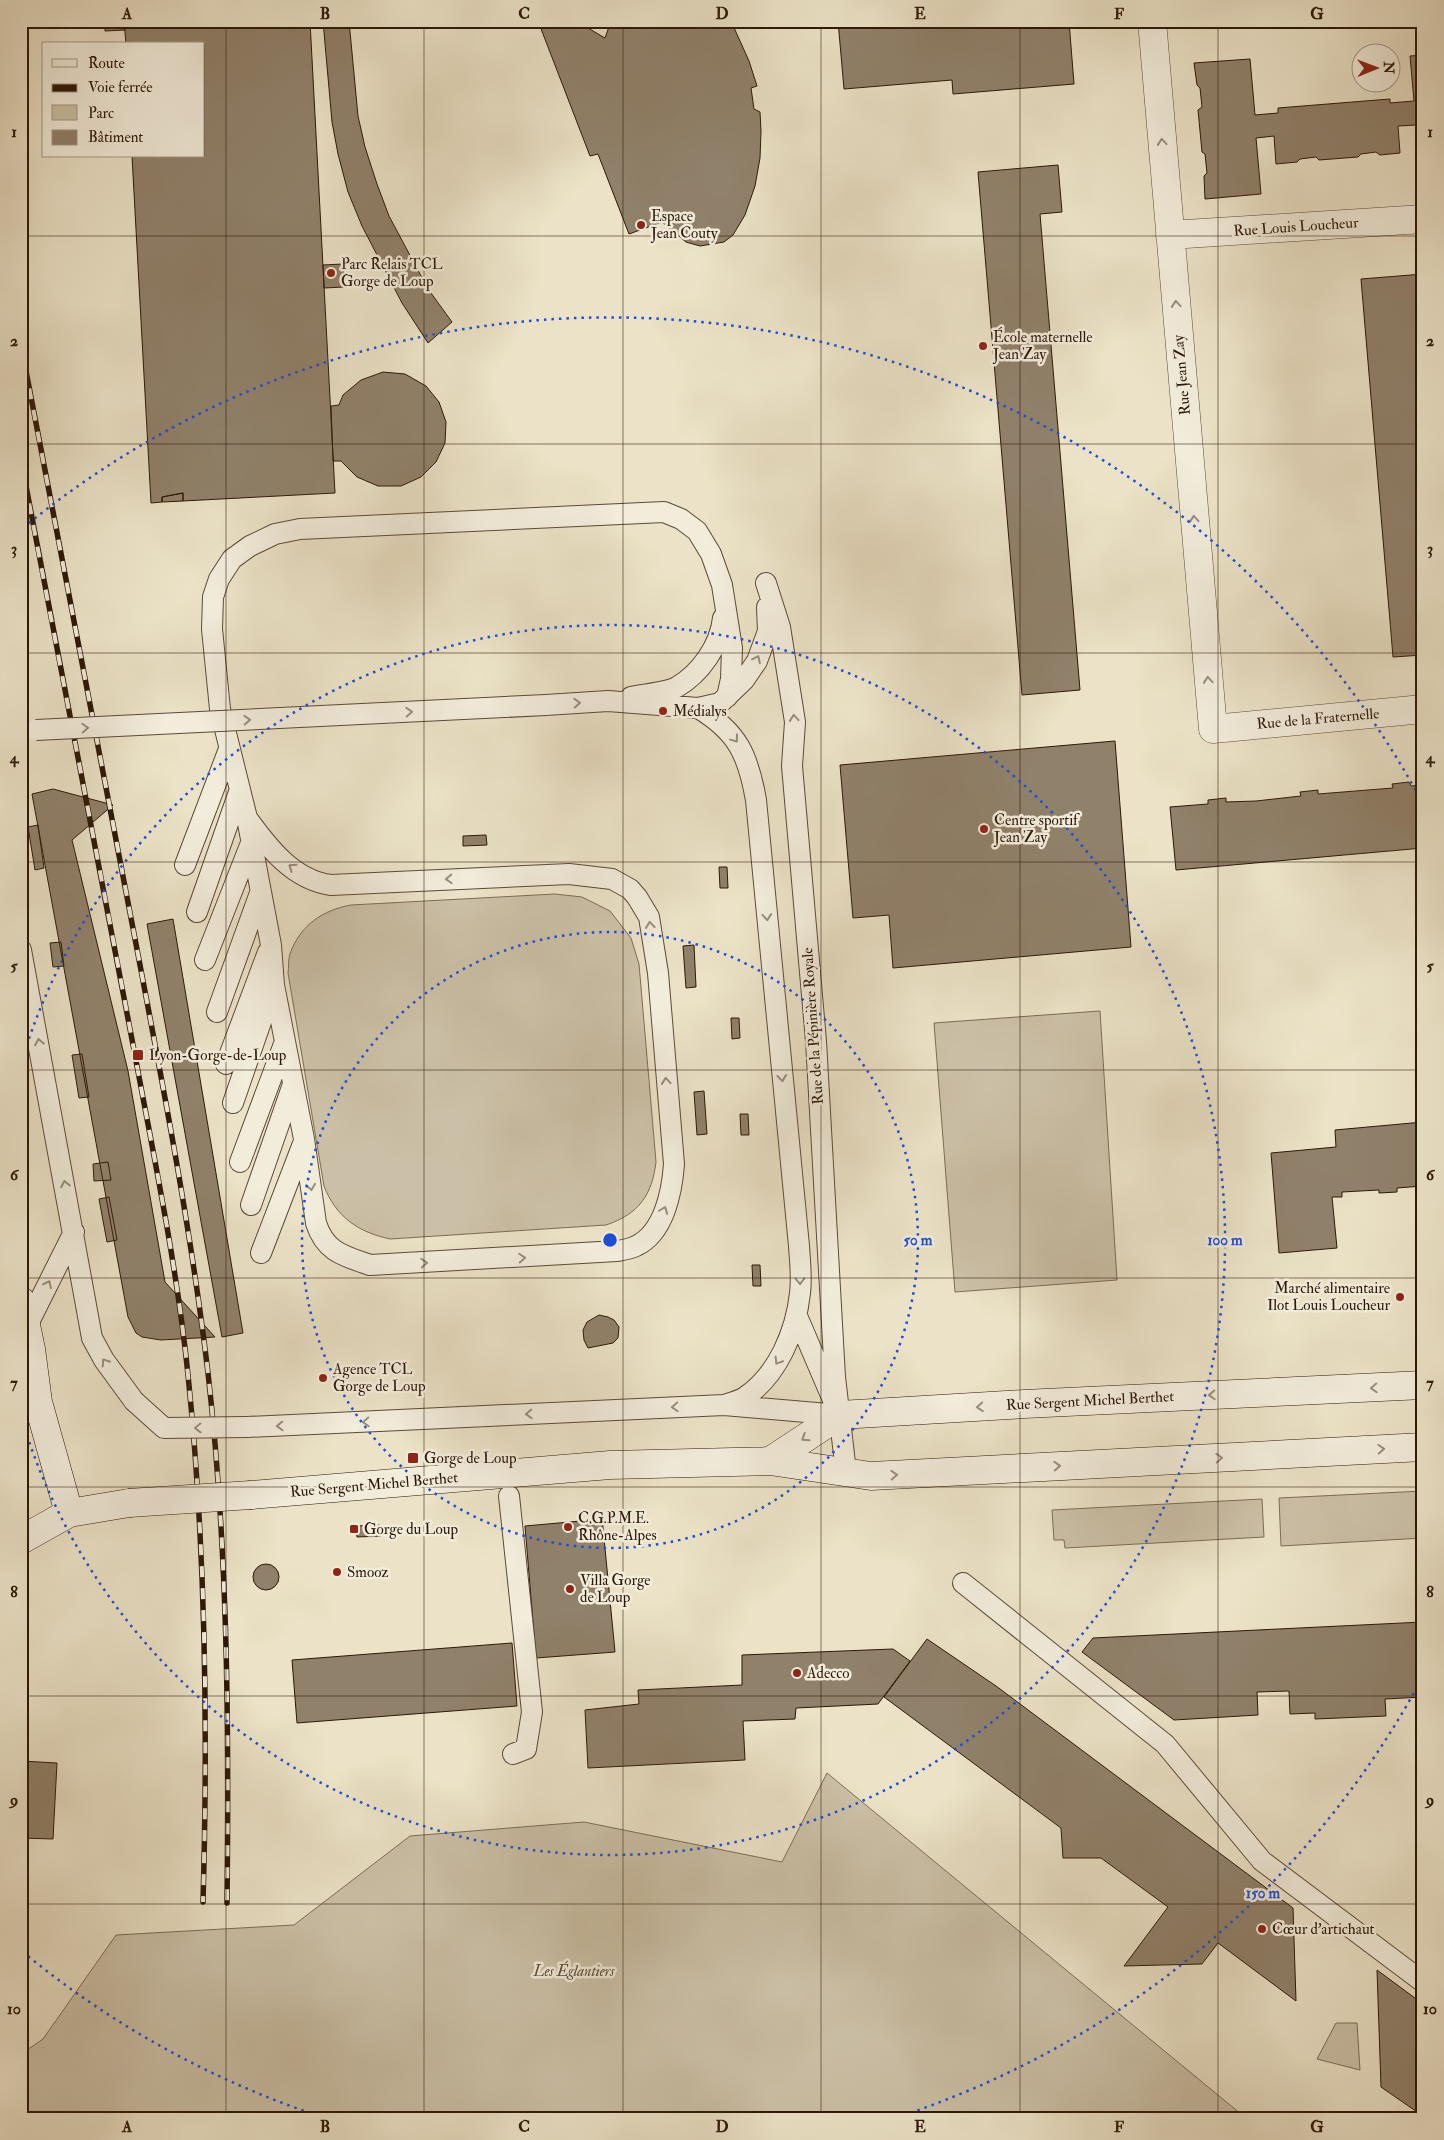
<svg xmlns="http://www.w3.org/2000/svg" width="1444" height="2140" font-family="'IM FELL Double Pica',serif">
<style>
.green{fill:#cbc0a7;stroke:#7c6c58}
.building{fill:#90816b;stroke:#2d1808}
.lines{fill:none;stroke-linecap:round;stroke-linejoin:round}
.service-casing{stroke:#5c4a38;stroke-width:22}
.minor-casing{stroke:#5c4a38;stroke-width:29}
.tertiary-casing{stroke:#5c4a38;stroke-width:29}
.secondary-casing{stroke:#2d1808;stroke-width:29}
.service{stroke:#f2ecdb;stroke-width:20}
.minor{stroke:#f2ecdb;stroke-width:28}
.tertiary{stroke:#f2ecdb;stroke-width:28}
.secondary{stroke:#f2ecdb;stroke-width:28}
.rail-casing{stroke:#2d1808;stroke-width:5.5}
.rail{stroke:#f2ecdb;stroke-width:4;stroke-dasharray:11;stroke-linecap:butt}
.service-bridge-casing{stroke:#5c4a38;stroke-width:22;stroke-linecap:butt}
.secondary-bridge-casing{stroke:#2d1808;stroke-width:29;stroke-linecap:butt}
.service-bridge{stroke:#f2ecdb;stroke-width:20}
.secondary-bridge{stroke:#f2ecdb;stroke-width:28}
.oneway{stroke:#998d7c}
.grid{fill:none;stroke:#2d1808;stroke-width:1;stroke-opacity:0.55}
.ring{fill:none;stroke:#1d4ed8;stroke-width:2.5;stroke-dasharray:2.5 5}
.poi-dot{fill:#8f2418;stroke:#f2ecdb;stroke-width:2}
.labels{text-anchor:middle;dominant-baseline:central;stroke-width:5;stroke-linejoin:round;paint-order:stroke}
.poi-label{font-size:15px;fill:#2d1808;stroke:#f2ecdb;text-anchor:start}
.street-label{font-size:15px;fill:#2d1808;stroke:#f2ecdb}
.park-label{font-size:15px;font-style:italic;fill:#5c4a38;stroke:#f2ecdb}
.centre{fill:#1d4ed8;stroke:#f2ecdb;stroke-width:2.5}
.ring-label{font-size:15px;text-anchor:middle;font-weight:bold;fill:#1d4ed8;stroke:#f2ecdb;stroke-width:5;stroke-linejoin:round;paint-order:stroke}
.neatline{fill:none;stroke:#2d1808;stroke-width:2}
.grid-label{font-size:16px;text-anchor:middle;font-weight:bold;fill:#2d1808}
</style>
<rect width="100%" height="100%" fill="#ebe2c7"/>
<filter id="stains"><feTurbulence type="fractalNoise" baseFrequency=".004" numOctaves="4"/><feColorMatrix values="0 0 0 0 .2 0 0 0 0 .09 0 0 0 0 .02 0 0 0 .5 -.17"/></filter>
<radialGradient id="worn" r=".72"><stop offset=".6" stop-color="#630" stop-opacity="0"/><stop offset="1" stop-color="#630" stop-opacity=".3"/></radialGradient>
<!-- green -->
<path class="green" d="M555,894l27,3 28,14 21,27 8,26 17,198c-4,33 -17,52 -50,63l-216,14c-32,-7 -54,-22 -66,-53l-36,-213c1,-6 0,-14 2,-19 10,-29 33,-44 61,-49z
M1100,1011l17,269 -162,12 -21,-269z
M1423,1491v47l-142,8 -2,-48z
M1262,1499l2,38 -199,11 -1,-8h-10l-2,-30z
M827,1773l420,346h-1226v-65l22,-15 73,-104 178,-10 116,-89 174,-14 198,40z
M1336,2023h21l3,47 -43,-11z"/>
<!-- building -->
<path class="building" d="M105,21h19l1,9 -20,1z
M124,21h186l25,472 -152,8v-8l-21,4v5l-11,1 -19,-347h72v-112h-78z
M323,21h26l9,95 7,31 12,37 12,32 39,73 24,33 -24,21 -26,-40 -40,-77 -14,-34 -10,-38 -6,-32z
M538,21h38l29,17 6,-17h120l18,40 8,25 -6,2 3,21 6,3 1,19 -1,27 -5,28 -10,29 -12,20 -9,7 -24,4 -14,-4 -24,-20 -33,12 -31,-80 -8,2z
M838,21h231l5,63 -121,10 -1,-14 -108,9z
M1423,55v114l-4,1 -3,-45 -18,1 2,27 -20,2 -4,-3 -15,2 -3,3 -39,3 -3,-3 -16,2 -3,3 -21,2 -2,-28 -18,2 5,56 -56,5 -1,-23 3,-3 -2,-19 -3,-2 -4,-42 4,-3 -2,-19 -3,-3 -3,-22 56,-4 5,56 23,-2v-5l112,-9v4l24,-2 -4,-45z
M1058,165l4,47 -22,2 40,476 -58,5 -44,-523z
M343,264l1,23 -20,1 -1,-23z
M1423,274v381l-30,2 -32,-378z
M383,372l22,2 21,12 13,16 7,20 -1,21 -9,19 -15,15 -20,9h-23l-21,-9 -16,-16h-8l-2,-55 8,-1 4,-10 18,-15z
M183,493v8l-21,1v-5z
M1115,741l16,206 -238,21 -4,-53 -36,3 -13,-153z
M1409,782l2,4 12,-1v63l-247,22 -6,-63 38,-3v-4l18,-2v4l30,-1 45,-5 -1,-4 18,-2v4l75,-6 -1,-4z
M53,789l60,16 -41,35 56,231 37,211 50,55 -54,3 -19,-3 -6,-4 -8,-16 -96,-523z
M38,825l6,43 -9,2 -7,-43z
M486,835l1,10 -24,1v-10z
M719,867h8l1,21h-8z
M173,919l70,414 -21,4 -75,-413z
M61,942l3,24 -11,1 -3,-24z
M694,945l2,42 -10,1 -3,-42z
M731,1018h8l1,20 -8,1z
M82,1054l7,43 -10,1 -7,-43z
M704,1091l3,43 -10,1 -3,-43z
M740,1114h8l1,21h-8z
M1423,1122v64l-26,2v4l-18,1v-3l-37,2v5h-10l5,51 -58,5 -8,-100 65,-6 -1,-17z
M108,1162l3,18 -17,1 -1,-17z
M109,1197l8,43 -10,2 -8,-43z
M752,1265h8l1,21h-8z
M599,1315l9,2 6,3 5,7 -1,11 -5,5 -25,5 -4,-8 -1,-10 4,-8z
M602,1517l13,135 -79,6 -11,-132 67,-6 -1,-1z
M380,1525l1,11 -24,1 -1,-11z
M253 1577a13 13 0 1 1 26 0a13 13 0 1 1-26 0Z
M1423,1622v75l-38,2 1,17 -71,3v-6l-25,1 -1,-23 -32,1 1,23 -84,5 -92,-68 11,-14z
M927,1639l69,47 297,222 3,93 -78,-58 -16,21 -78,2 44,-59 -67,-49h-38l-2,-30 -177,-131z
M512,1643l5,63 -220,17 -5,-63z
M893,1649l17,12 -32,43 -82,4 -1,11 -52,2 2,39 -157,8 -3,-58 54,-6 -1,-14 104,-5v-30z
M21,1761l36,2 -4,76 -32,-1z
M1377,1970l46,34v107l-3,3 -39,-27z"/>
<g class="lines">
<!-- service casing -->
<g class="service-casing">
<path id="service" d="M766,583l14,44 15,95 -3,44 24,275 19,336 11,95
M631,697c12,-3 35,-4 46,-10 24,-14 43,-42 46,-69
M546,705l62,-4 90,7 22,-5 24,-23 13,-19 11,-30 -1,-24
M698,708c40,24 50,47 58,92l43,446c1,16 3,32 1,47 -4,38 -22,82 -55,104 -6,4 -15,6 -21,8
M247,818c21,29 46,62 84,67l238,-11 43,5 18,10 7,8 12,20 9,56 16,191c-2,28 -10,69 -38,82 -6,3 -13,4 -19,5l-247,14c-26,-9 -45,-13 -54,-42l-12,-84 -30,-154 -3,-40 -24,-127 -27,-109 -8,-80 1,-32 6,-18 13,-20 18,-13 25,-12 25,-5 364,-17 17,7 16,12 14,23 11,31 10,63 -1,31 -4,18
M185,865l44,-116
M197,912l42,-120
M21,950l71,388 12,22 30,41
M205,960l46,-117
M217,1012l43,-119
M226,1064l42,-112
M233,1103l40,-116
M240,1162l44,-118
M251,1205l41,-118
M261,1253l43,-112
M797,1316l36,84
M26,1328l48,-96
M247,1427l477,-22 116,10
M509,1496l23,216 -6,37 -13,5
M963,1583l202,161 97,117 161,121"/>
</g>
<!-- minor casing -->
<g class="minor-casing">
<path id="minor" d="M1152,21l61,708 210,-20
M1170,235l253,-16"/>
</g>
<!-- tertiary casing -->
<g class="tertiary-casing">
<path id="tertiary" d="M21,1540l48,-27"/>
</g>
<!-- secondary casing -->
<g class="secondary-casing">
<path id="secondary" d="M21,1301l10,48 7,53 31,111 60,-10
M770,1461l70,-46 184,-11 399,-19
M251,1495l359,-30 160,-4 101,15 552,-29"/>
</g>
<!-- service -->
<use href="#service" class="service"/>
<!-- minor -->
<use href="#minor" class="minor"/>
<!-- tertiary -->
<use href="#tertiary" class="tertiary"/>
<!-- secondary -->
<use href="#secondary" class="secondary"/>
<!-- rail casing -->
<g class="rail-casing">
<path id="rail" d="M21,345c38,200 77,399 115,599 27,142 55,285 72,429 20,176 21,353 19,530
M21,460c37,197 76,393 113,590 20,108 43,216 54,325 18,175 20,352 15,527"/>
</g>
<!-- rail -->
<use href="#rail" class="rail"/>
<!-- service-bridge casing -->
<g class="service-bridge-casing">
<path id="service-bridge" d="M36,730l510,-25
M134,1401l30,27 83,-1"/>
</g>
<!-- secondary-bridge casing -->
<g class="secondary-bridge-casing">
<path id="secondary-bridge" d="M129,1503l122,-8"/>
</g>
<!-- service-bridge -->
<use href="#service-bridge" class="service-bridge"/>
<!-- secondary-bridge -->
<use href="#secondary-bridge" class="secondary-bridge"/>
</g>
<!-- one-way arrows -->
<defs><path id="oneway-chevron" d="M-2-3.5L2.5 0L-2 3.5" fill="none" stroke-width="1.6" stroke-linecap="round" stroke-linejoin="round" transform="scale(1.25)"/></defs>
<g class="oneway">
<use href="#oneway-chevron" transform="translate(1162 142) rotate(-95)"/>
<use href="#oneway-chevron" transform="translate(1176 304) rotate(-95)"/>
<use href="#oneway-chevron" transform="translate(1194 519) rotate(-95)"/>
<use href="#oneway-chevron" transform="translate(757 659) rotate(-64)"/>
<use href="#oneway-chevron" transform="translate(1208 680) rotate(-95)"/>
<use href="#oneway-chevron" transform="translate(577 703) rotate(-3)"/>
<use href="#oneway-chevron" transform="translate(409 712) rotate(-3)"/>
<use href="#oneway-chevron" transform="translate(794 718) rotate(-95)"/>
<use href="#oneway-chevron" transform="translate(247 720) rotate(-3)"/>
<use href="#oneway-chevron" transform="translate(85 728) rotate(-3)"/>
<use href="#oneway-chevron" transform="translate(735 739) rotate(53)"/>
<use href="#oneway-chevron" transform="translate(292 867) rotate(-145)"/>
<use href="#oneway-chevron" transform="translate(449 879) rotate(178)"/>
<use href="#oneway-chevron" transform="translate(767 917) rotate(85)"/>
<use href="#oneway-chevron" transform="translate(650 925) rotate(-96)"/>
<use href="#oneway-chevron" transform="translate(39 1042) rotate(-101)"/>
<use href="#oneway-chevron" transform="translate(782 1078) rotate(84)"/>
<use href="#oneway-chevron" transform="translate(666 1081) rotate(-95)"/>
<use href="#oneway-chevron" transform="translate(65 1184) rotate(-101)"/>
<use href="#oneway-chevron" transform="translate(311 1187) rotate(82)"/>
<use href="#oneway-chevron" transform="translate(664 1210) rotate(-69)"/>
<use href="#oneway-chevron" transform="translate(522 1258) rotate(-3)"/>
<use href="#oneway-chevron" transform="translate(424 1263) rotate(-3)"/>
<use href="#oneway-chevron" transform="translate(800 1281) rotate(89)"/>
<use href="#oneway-chevron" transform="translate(48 1284) rotate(-64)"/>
<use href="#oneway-chevron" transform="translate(778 1361) rotate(122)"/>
<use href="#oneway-chevron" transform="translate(105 1362) rotate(-123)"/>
<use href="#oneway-chevron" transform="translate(1374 1388) rotate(177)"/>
<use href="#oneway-chevron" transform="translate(1212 1395) rotate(177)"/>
<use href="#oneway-chevron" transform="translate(675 1407) rotate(177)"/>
<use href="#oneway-chevron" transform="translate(980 1407) rotate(176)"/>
<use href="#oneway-chevron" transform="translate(529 1414) rotate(177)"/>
<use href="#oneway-chevron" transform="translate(366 1422) rotate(177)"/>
<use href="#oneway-chevron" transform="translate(280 1426) rotate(178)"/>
<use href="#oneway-chevron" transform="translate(198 1428) rotate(179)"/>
<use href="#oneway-chevron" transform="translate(805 1438) rotate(147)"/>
<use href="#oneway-chevron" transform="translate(1381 1449) rotate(-3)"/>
<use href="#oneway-chevron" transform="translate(1219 1458) rotate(-3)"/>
<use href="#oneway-chevron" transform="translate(1057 1466) rotate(-3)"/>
<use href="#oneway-chevron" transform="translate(894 1475) rotate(-3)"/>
</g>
<!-- grid -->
<path class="grid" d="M226,21v2098M424,21v2098M623,21v2098M821,21v2098M1020,21v2098M1218,21v2098M21,236h1402M21,444h1402M21,653h1402M21,862h1402M21,1070h1402M21,1278h1402M21,1487h1402M21,1696h1402M21,1904h1402"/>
<!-- distance rings -->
<g class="ring">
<circle cx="610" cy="1240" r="308"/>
<path d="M22 1060A615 615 0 1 1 22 1420"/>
<path d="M1421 1680A923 923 0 0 1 895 2118M325 2118A923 923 0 0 1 23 1952M23 528A923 923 0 0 1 1421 800"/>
</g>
<!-- markers -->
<g class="poi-dot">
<circle cx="641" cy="225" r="5"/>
<circle cx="331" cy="273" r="5"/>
<circle cx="983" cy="346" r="5"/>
<circle cx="663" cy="711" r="5"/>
<circle cx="984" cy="829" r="5"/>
<rect x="132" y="1049" width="12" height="12" rx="2.5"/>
<circle cx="1400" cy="1297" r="5"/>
<circle cx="323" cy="1378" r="5"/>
<rect x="407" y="1452" width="12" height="12" rx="2.5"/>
<circle cx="568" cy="1527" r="5"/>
<rect x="349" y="1524" width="10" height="10" rx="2.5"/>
<circle cx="337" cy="1572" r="5"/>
<circle cx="570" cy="1589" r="5"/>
<circle cx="797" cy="1673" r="5"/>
<circle cx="1262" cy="1929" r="5"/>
</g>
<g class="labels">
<!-- poi labels -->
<g class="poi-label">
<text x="651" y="216">Espace<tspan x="651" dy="17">Jean Couty</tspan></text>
<text x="341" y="264">Parc Relais TCL<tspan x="341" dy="17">Gorge de Loup</tspan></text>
<text x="993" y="337">École maternelle<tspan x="993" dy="17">Jean Zay</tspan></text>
<text x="673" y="711">Médialys</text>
<text x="994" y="820">Centre sportif<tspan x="994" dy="17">Jean Zay</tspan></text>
<text x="149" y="1055">Lyon-Gorge-de-Loup</text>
<text x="1390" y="1288" text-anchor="end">Marché alimentaire<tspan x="1390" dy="17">Ilot Louis Loucheur</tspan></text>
<text x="333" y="1369">Agence TCL<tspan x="333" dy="17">Gorge de Loup</tspan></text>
<text x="424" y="1458">Gorge de Loup</text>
<text x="578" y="1518">C.G.P.M.E.<tspan x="578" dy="17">Rhône-Alpes</tspan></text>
<text x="364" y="1529">Gorge du Loup</text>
<text x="347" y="1572">Smooz</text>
<text x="580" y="1580">Villa Gorge<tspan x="580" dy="17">de Loup</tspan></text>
<text x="807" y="1673">Adecco</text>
<text x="1272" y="1929">Cœur d'artichaut</text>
</g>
<!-- street labels -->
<g class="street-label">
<text transform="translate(1296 227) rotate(-4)">Rue Louis Loucheur</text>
<text transform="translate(1182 375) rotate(-95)">Rue Jean Zay</text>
<text transform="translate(1318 719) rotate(-5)">Rue de la Fraternelle</text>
<text transform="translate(813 1026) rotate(-94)">Rue de la Pépinière Royale</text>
<text transform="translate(1090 1401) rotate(-3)">Rue Sergent Michel Berthet</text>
<text transform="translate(374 1485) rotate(-5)">Rue Sergent Michel Berthet</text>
</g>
<!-- park labels -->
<g class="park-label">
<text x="574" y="1971">Les Églantiers</text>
</g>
</g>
<circle cx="610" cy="1240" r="8" class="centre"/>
<g class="ring-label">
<text x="918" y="1245">50 m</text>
<text x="1225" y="1245">100 m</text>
<text x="1263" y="1898">150 m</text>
</g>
<!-- margin -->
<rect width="1444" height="2140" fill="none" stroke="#ebe2c7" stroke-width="55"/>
<!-- legend -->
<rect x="42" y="42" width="162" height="115" fill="#f2ecdb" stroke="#a39787"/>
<rect x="52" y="59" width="25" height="8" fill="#f2ecdb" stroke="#a39787"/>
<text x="88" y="68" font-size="15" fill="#2d1808">Route</text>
<rect x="52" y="84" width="25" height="8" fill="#2d1808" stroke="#a39787"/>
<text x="88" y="92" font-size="15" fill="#2d1808">Voie ferrée</text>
<rect x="52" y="105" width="25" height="15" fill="#cbc0a7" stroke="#a39787"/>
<text x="88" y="118" font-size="15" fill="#2d1808">Parc</text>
<rect x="52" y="130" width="25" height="15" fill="#90816b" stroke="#a39787"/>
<text x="88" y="142" font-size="15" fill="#2d1808">Bâtiment</text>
<!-- north arrow -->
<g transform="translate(1376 68) rotate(89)"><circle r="24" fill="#f2ecdb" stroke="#a39787"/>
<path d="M0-4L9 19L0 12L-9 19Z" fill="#8f2418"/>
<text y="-8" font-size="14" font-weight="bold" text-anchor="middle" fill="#2d1808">N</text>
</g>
<rect x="28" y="28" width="1388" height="2084" class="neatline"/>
<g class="grid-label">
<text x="127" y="19">A</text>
<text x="325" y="19">B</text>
<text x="524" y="19">C</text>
<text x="722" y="19">D</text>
<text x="920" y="19">E</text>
<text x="1119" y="19">F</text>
<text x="1317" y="19">G</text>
<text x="14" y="137">1</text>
<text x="1430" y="137">1</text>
<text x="14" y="346">2</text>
<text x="1430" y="346">2</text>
<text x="14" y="554">3</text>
<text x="1430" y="554">3</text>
<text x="14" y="763">4</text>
<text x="1430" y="763">4</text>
<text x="14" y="971">5</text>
<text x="1430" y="971">5</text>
<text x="14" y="1180">6</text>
<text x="1430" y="1180">6</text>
<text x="14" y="1388">7</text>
<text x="1430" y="1388">7</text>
<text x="14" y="1597">8</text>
<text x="1430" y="1597">8</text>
<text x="14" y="1805">9</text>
<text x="1430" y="1805">9</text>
<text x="14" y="2014">10</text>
<text x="1430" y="2014">10</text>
<text x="127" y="2132">A</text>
<text x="325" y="2132">B</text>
<text x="524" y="2132">C</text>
<text x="722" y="2132">D</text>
<text x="920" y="2132">E</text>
<text x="1119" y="2132">F</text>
<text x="1317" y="2132">G</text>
</g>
<rect width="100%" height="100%" filter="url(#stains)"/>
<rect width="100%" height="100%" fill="url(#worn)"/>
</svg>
